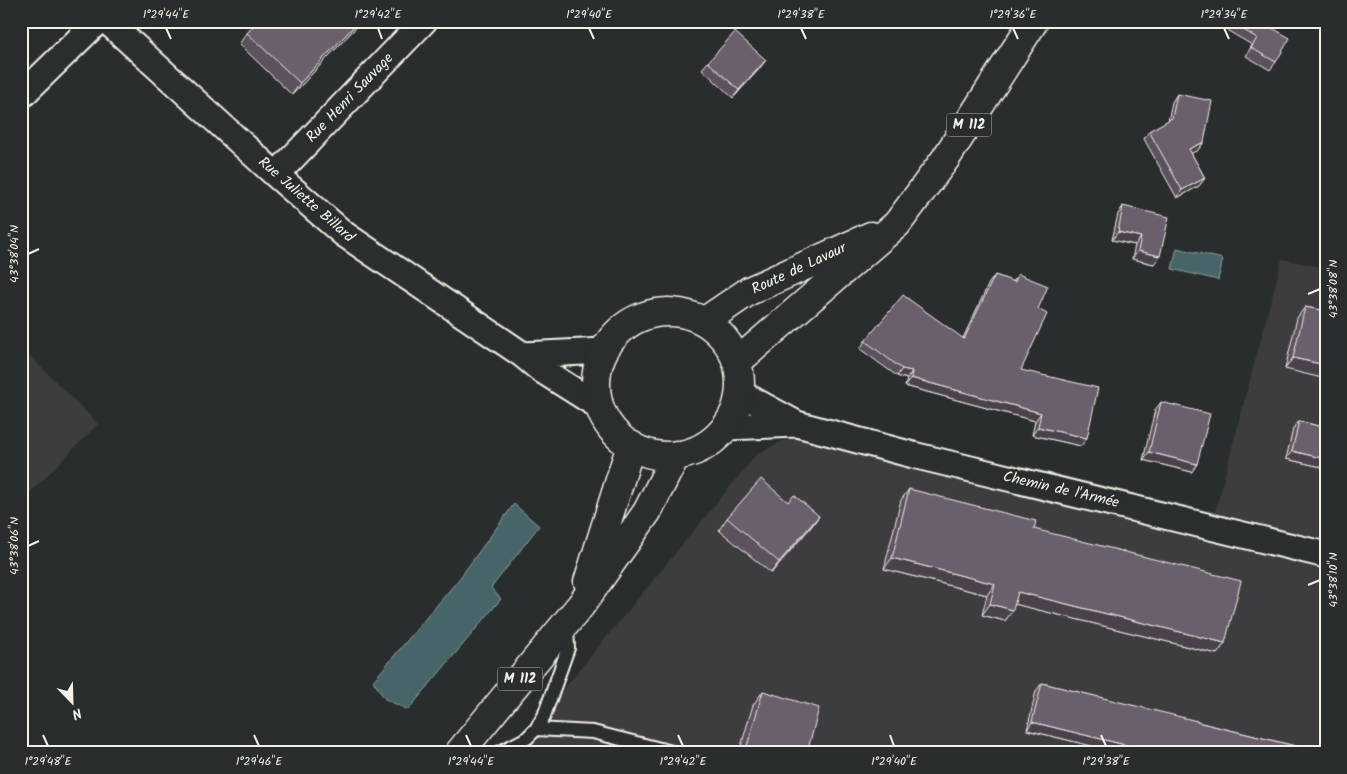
<svg xmlns="http://www.w3.org/2000/svg" width="1347" height="774" font-family="Kalam,sans-serif">
<style>
.built{fill:#3d3c41}
.water{fill:#476569;stroke:#8c9d9c}
.lines{fill:none;stroke-linecap:round;stroke-linejoin:round}
.service-casing{stroke:#f4f1e8;stroke-width:16}
.minor-casing{stroke:#f4f1e8;stroke-width:29}
.primary-casing{stroke:#f4f1e8;stroke-width:31}
.service{stroke:#2a2d2e;stroke-width:12}
.minor{stroke:#2a2d2e;stroke-width:25}
.primary{stroke:#2a2d2e;stroke-width:28}
.wall{fill:#5b515e;stroke:#f4f1e8}
.shaded-wall{fill:#4a424c;stroke:#f4f1e8}
.building{fill:#6a5e6d;stroke:#f4f1e8}
.ticks{fill:none;stroke:#f4f1e8;stroke-width:2}
.labels{text-anchor:middle;dominant-baseline:central;stroke-width:4.5;stroke-linejoin:round;paint-order:stroke}
.shield{fill:#2a2d2e;stroke:#b7b6b0;stroke-width:1}
.shield-label{font-size:14px;font-weight:bold;fill:#f4f1e8}
.street-label{font-size:15px;fill:#f4f1e8;stroke:#2a2d2e}
.neatline{fill:none;stroke:#f4f1e8;stroke-width:2}
.ticks-label{font-size:12px;text-anchor:middle;fill:#f4f1e8}
</style>
<rect width="100%" height="100%" fill="#2a2d2e"/>
<filter id="ink" filterUnits="userSpaceOnUse"><feTurbulence type="fractalNoise" baseFrequency=".02" numOctaves="2"/><feDisplacementMap in="SourceGraphic" scale="10" xChannelSelector="R" yChannelSelector="G"/><feConvolveMatrix kernelMatrix="1 2 1 2 8 2 1 2 1" color-interpolation-filters="sRGB"/></filter>
<g filter="url(#ink)">
<!-- built -->
<path class="built" d="M1282,259l44,9v485h-815l245,-298 71,-36 388,93z
M21,347l77,77 -77,78z"/>
<!-- water -->
<path class="water" d="M1177,248l46,11 -5,21 -46,-11z
M514,504l25,22 -48,62 10,11 -93,111 -23,-11 -12,-18 86,-102z"/>
<g class="lines">
<!-- service casing -->
<g class="service-casing">
<path id="service" d="M536,729l57,3 83,21
M498,753l29,-15 9,-9 8,-13 24,-68 -1,-22"/>
</g>
<!-- minor casing -->
<g class="minor-casing">
<path id="minor" d="M107,21l169,154 68,59 179,121 17,14 60,38
M21,96l77,-75
M276,175l148,-154
M523,355l81,-4
M740,393l57,31 116,31 413,100
M726,427l71,-3"/>
</g>
<!-- primary casing -->
<g class="primary-casing">
<path id="primary" d="M596 384a72 72 0 1 1 144 0a72 72 0 1 1-144 0Z
M705,321l44,-30 122,-55
M737,362l160,-138 49,-66 88,-137
M588,582l43,-137
M459,753l122,-148 66,-93 29,-57"/>
</g>
<!-- service -->
<use href="#service" class="service"/>
<!-- minor -->
<use href="#minor" class="minor"/>
<!-- primary -->
<use href="#primary" class="primary"/>
</g>
<!-- wall -->
<path class="wall" d="M258,21h104l-70,74 -53,-51 8,-11z
M1213,21h57l-3,4 9,37 -6,8 -24,-14 6,-11 -39,-23z
M708,62l52,6 -27,30 -31,-29z
M1177,94l27,48 -6,8 -7,3 14,25 -6,8 -22,12 -33,-59 5,-8 19,-10 4,-19z
M1123,206l31,58 -22,-5 3,-14 -23,-5 6,-26z
M1018,274l20,35 -17,61 60,76 -49,-11 3,-14 -130,-35 2,-7 -10,-3 -37,-27 5,-8 98,-3 26,-55 6,-8 18,7z
M1305,307l21,4 -41,58 12,-51z
M1161,402l31,70 -49,-12 12,-50z
M1299,421l27,7v40l-40,-9 7,-30z
M909,489l125,40 191,114 -8,11 -202,-50 -10,17 -23,-6 5,-20 -103,-26 17,-69z
M788,502l31,14 -8,11 -40,46 -52,-43 8,-12z
M1042,683l155,39 127,31h-204l-93,-23 9,-39z
M763,691l44,62h-68l14,-48z"/>
<!-- shaded-wall -->
<path class="shaded-wall" d="M359,21h3l-70,74 8,-12z
M766,60l-6,8 -27,30 6,-8z
M1204,142l-6,8 -14,7 5,-8z
M1205,178l-6,8 -22,12 5,-8z
M1118,232l23,5 -6,8 -23,-5z
M1138,251l22,5 -6,8 -22,-5z
M1293,358l33,7v14l-41,-10z
M902,369l10,2 -5,8 -10,-3z
M911,378l130,35 -6,8 -130,-35z
M1038,427l49,11 -6,8 -49,-11z
M1292,451l34,8v9l-40,-9z
M1149,452l48,12 -5,8 -49,-12z
M819,516l-8,11 -40,46 8,-11z
M892,558l103,26 -8,11 -103,-26z
M1018,592l207,51 -8,11 -207,-51z
M990,604l23,6 -8,11 -23,-6z
M1032,722l126,31h-38l-93,-23z"/>
<!-- building -->
<path class="building" d="M258,21h101l-59,62 -53,-50z
M1229,21h41l-3,4 23,13 -14,24 -25,-14 6,-10z
M735,32l31,28 -27,30 -31,-28z
M1177,94l35,7 -8,41 -15,7 16,29 -23,12 -33,-59 23,-13z
M1123,206l46,11 -9,39 -22,-5 3,-14 -23,-5z
M1018,274l30,12 -10,23 9,5 -26,56 77,18 -11,50 -49,-11 3,-14 -130,-35 1,-7 -10,-2 -37,-28 38,-46 61,44 31,-64 20,7z
M1305,307l21,4v54l-33,-7z
M1161,402l49,12 -13,50 -48,-12z
M1299,421l27,7v31l-34,-8z
M761,479l27,23 6,-7 25,21 -40,46 -52,-44z
M909,489l127,32 -2,8 207,52 -16,62 -207,-51 -5,18 -23,-6 5,-20 -103,-26z
M1042,683l155,38v1l127,31h-166l-126,-31z
M763,691l56,17 -12,45h-62z
M614,749l15,4h-17z"/>
</g>
<!-- ticks -->
<path class="ticks" d="M166,28l5,11M378,28l4,11M589,28l5,11M801,28l5,11M1013,28l5,11M1224,28l5,11M28,254l11,-5M1308,294l12,-5M28,546l11,-5M1308,585l12,-5M43,735l5,11M254,735l5,11M466,735l5,11M678,735l5,11M890,735l4,11M1101,735l5,11"/>
<g class="labels">
<!-- shield labels -->
<g class="shield">
<rect x="946.5" y="113.5" width="45" height="23" rx="4"/>
<rect x="497.5" y="667.5" width="45" height="23" rx="4"/>
</g>
<g class="shield-label">
<text x="969" y="125">M 112</text>
<text x="520" y="679">M 112</text>
</g>
<!-- street labels -->
<g class="street-label">
<text transform="translate(350 98) rotate(-46)">Rue Henri Sauvage</text>
<text transform="translate(306 200) rotate(41)">Rue Juliette Billard</text>
<text transform="translate(799 269) rotate(-25)">Route de Lavaur</text>
<text transform="translate(1061 490) rotate(13)">Chemin de l'Armée</text>
</g>
</g>
<!-- margin -->
<rect width="1347" height="774" fill="none" stroke="#2a2d2e" stroke-width="55"/>
<!-- north arrow -->
<g transform="translate(72 702) rotate(157)" stroke="#2a2d2e" stroke-width="4" paint-order="stroke">
<path d="M0-4L9 19L0 12L-9 19Z" fill="#f4f1e8"/>
<text y="-8" font-size="14" font-weight="bold" text-anchor="middle" fill="#f4f1e8">N</text>
</g>
<rect x="28" y="28" width="1292" height="718" class="neatline"/>
<g class="ticks-label">
<text x="166" y="18">1°29'44"E</text>
<text x="378" y="18">1°29'42"E</text>
<text x="589" y="18">1°29'40"E</text>
<text x="801" y="18">1°29'38"E</text>
<text x="1013" y="18">1°29'36"E</text>
<text x="1224" y="18">1°29'34"E</text>
<text transform="translate(14 254) rotate(-90)" y="4">43°38'04"N</text>
<text transform="translate(1333 289) rotate(-90)" y="4">43°38'08"N</text>
<text transform="translate(14 546) rotate(-90)" y="4">43°38'06"N</text>
<text transform="translate(1333 580) rotate(-90)" y="4">43°38'10"N</text>
<text x="48" y="765">1°29'48"E</text>
<text x="259" y="765">1°29'46"E</text>
<text x="471" y="765">1°29'44"E</text>
<text x="683" y="765">1°29'42"E</text>
<text x="894" y="765">1°29'40"E</text>
<text x="1106" y="765">1°29'38"E</text>
</g>
</svg>
